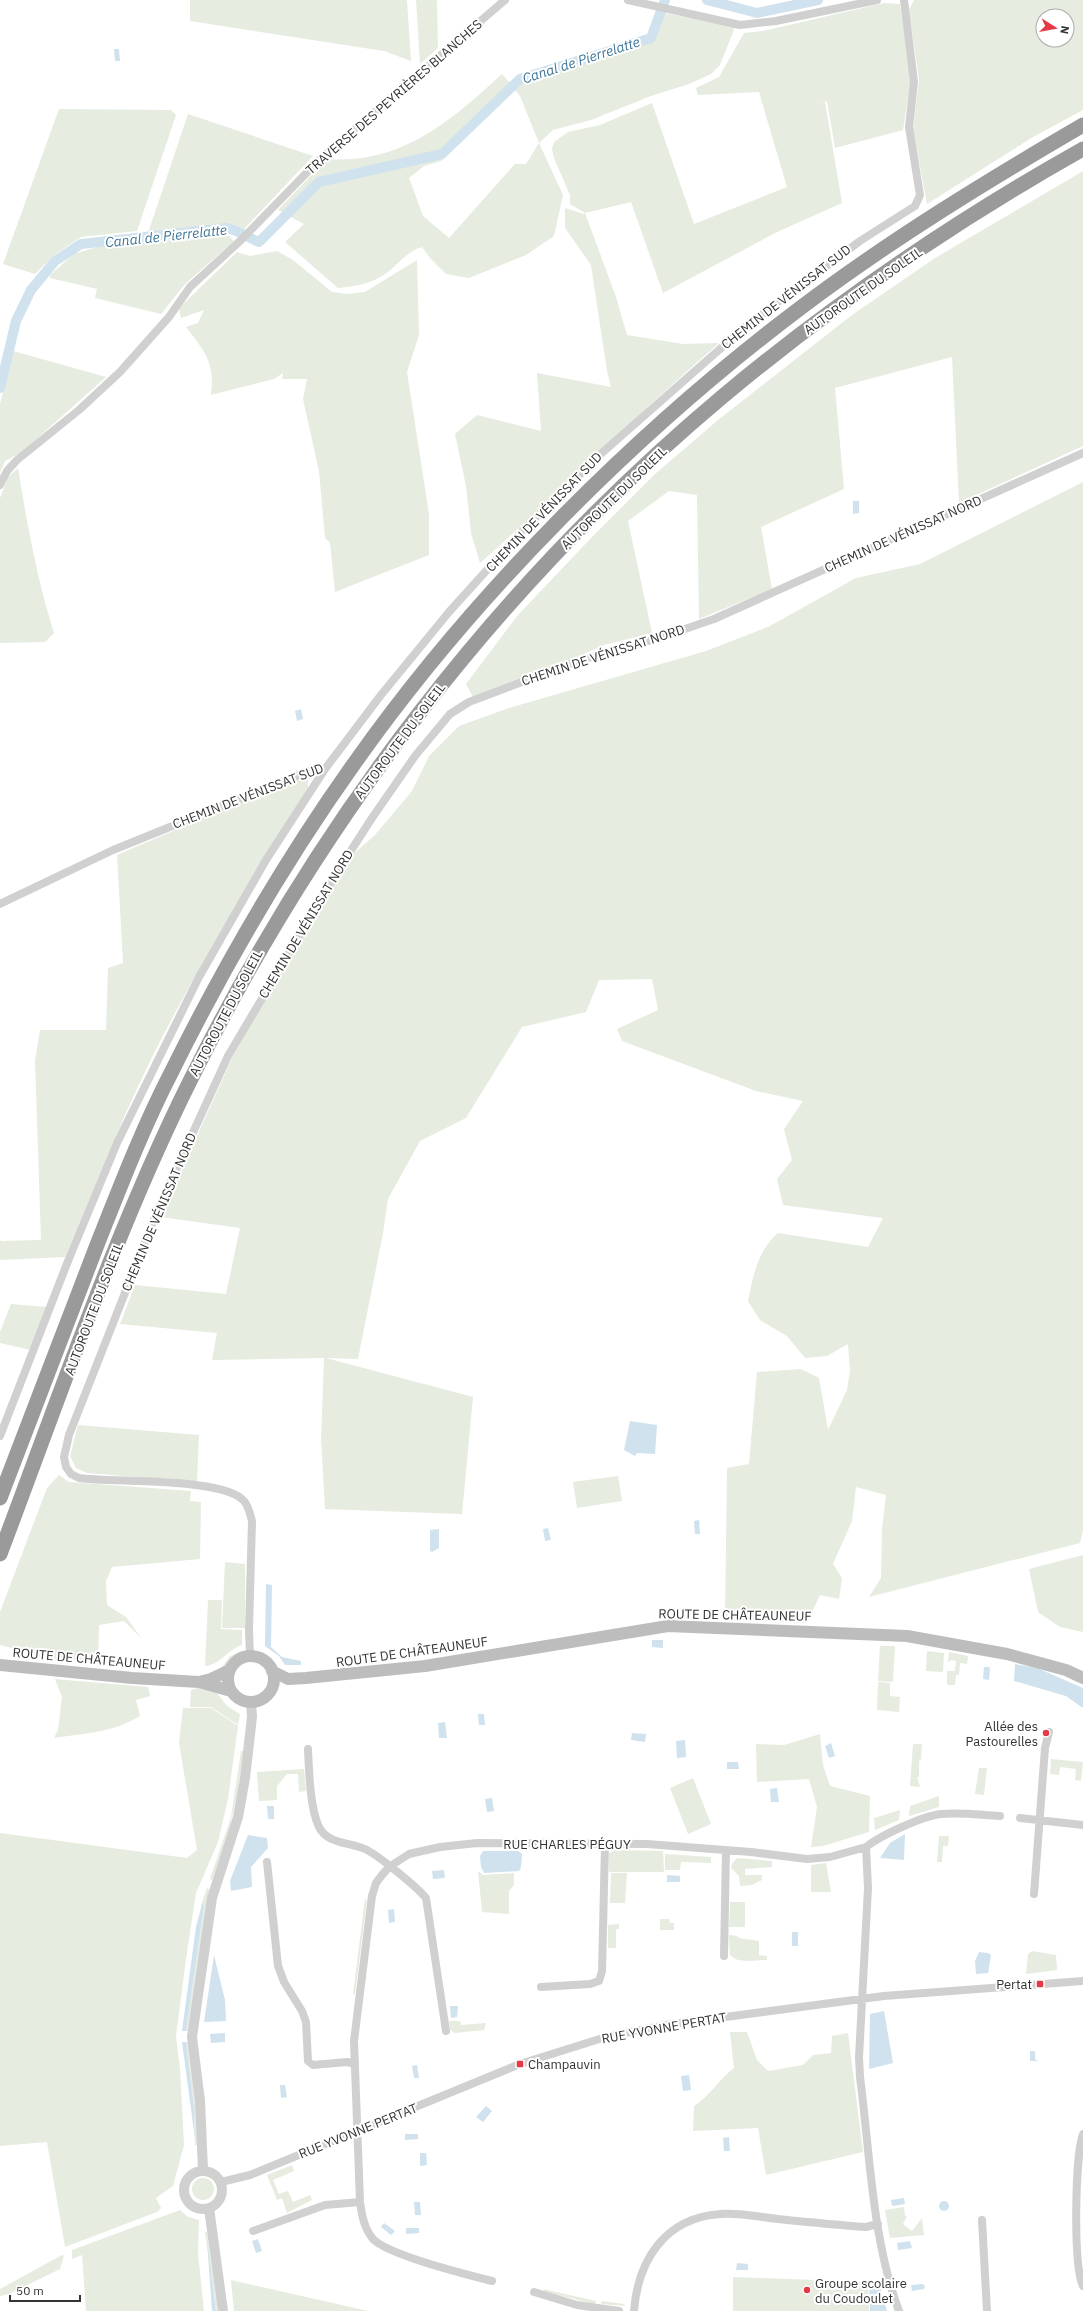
<svg xmlns="http://www.w3.org/2000/svg" width="1083" height="2311" font-family="'IBM Plex Sans',sans-serif">
<style>
.green{fill:#e6ecdf;fill-rule:evenodd}
.water{fill:#cfe2ee}
.lines{fill:none;stroke-linecap:round;stroke-linejoin:round}
.canal{stroke:#cfe2ee;stroke-width:10}
.minor{stroke:#d0d0d0;stroke-width:8}
.tertiary{stroke:#d0d0d0;stroke-width:10}
.secondary{stroke:#bdbdbd;stroke-width:12}
.motorway{stroke:#9a9a9a;stroke-width:15}
.poi-dot{fill:#e63946;stroke:#fff;stroke-width:1.5}
.labels{text-anchor:middle;dominant-baseline:central;stroke-width:4;stroke-linejoin:round;paint-order:stroke}
.street-label{font-size:13px;fill:#333;stroke:#fff}
.poi-label{font-size:13px;fill:#333;stroke:#fff;text-anchor:end}
.water-label{font-size:14px;font-style:italic;fill:#3f7597;stroke:#fff}
</style>
<rect width="100%" height="100%" fill="#fff"/>
<!-- green -->
<path class="green" d="M190,0h217l4,61 -27,-10 -194,-30z
M416,0h21l1,48 -18,16z
M914,0h169v110l-50,27 -106,67 -14,-75 6,-49 -10,-70zM1043,16h24v24h-24z
M884,3l16,1 11,75 -8,51 -68,18 -8,-47 -14,4 12,-3 17,101 -67,30 -112,60 -32,-91 -46,11 31,84 11,38 56,9 36,-1c-82,71 -158,148 -239,220l-9,-30 -5,-47 -11,-52 22,-19 64,16 -4,-58 74,14 -4,-16 -16,-106 -26,-37v-20l19,6 1,-1 -15,-9v-9l-16,-37 -2,-9 2,-7 14,-10 32,-7 52,-22 42,121 93,-37 -28,-95 -61,3 -2,-7 23,-11 25,-44 19,-2z
M664,13l71,14 -15,38 -9,9 -22,10 -38,12 -60,24 -38,10 -14,13 24,52 -9,41 -28,19 -57,23 -23,-4 -16,-16 -8,-11c-14,4 -23,16 -34,25 -16,12 -31,14 -50,16l-53,-46 19,-18 -26,-14 49,-51c74,6 125,-39 175,-85l9,10 -2,3 5,4 -73,70 -17,5 -15,12 14,38 26,22 66,-74h11l13,-21 -19,-47 -6,-7 7,-7 132,-41z
M59,109l112,1 5,5 -39,116 -56,6 -27,18 -19,19 -32,-10z
M188,114l125,42 -69,73 -9,-4 -87,8z
M1083,171v275l-124,57 -7,-146 -117,31 9,101 -83,38 11,62 -73,30 -2,-124 -28,-4 -41,30 24,112 -48,12 -55,24 -76,28 -7,-13 52,-69 74,-78 62,-62 64,-55 134,-105 83,-57z
M229,236l5,5 -49,43 -24,30 -66,-16 2,-9 -47,-11v-3l24,-21 29,-9z
M277,251l16,9 39,32 15,2 18,-2 52,-32 2,75 -12,37 22,142v41l-94,37 -5,-49 -5,-5 -6,-67 -16,-72 4,-20h-25l1,-6 -9,6 -63,16c4,-33 -6,-43 -25,-68l12,-4 6,-13 -23,8 -2,-10 58,-56 13,4z
M13,351l93,26 -84,75 -17,9 -5,12v-69z
M18,468c9,56 19,111 36,165l-9,9 -45,1v-145l8,-21z
M1083,482v1048l-3,13 -211,54 12,-19 1,-49 4,-34 -30,-8 -4,34 -19,43 9,14 -3,21 -19,-4 -13,28 -82,-4 2,-151 22,-4 8,-92 44,-3 18,9 9,52 19,-40 3,-19 -2,-27 -21,12 -22,2 -18,-22 -27,-16 -12,-19c5,-25 10,-51 30,-68l90,14 15,-29 -100,-13 -6,-26 15,-19 -8,-31 19,-28 -47,-10 -134,-50 -5,-12 41,-19 -6,-31 -53,1 -13,32 -64,15 -56,91 -46,23 -32,58 -5,34 -25,126 -32,-1 147,39 -11,117 -137,-5 -4,-70 3,-81 -112,2 5,-27 -97,-9 15,-39 91,9 14,-66 -79,-11 71,-159 67,-120 52,-82 23,-20 38,-45 17,-35 30,-30 50,-18 197,-57 62,-24 88,-49 64,-14z
M308,773v19c-51,77 -98,154 -141,236 -39,73 -69,152 -102,229l-65,3v-21l1,2 40,-1 -6,-180 5,-30h66l2,-62 15,-5 -6,-108z
M11,1304l36,3 -16,43 -31,-7v-11z
M78,1425l121,10 -2,47 -110,-9 -11,-5 -6,-12z
M59,1475l10,7 122,9 -1,10 11,1 -1,57 -88,8 -6,14 1,24 19,12 16,22 -18,-18 -25,4 -1,37 -49,-4 -49,-13v-33l47,-124z
M618,1476l4,25 -45,7 -4,-26z
M1083,1555v77l-23,-5 -22,-15 -9,-43z
M225,1562l20,2v64h-23z
M208,1600h14l-1,29 21,1v15c-15,5 -22,20 -37,21z
M880,1646h15l-2,36 -15,-1z
M243,1650l-17,17 -5,1 9,-12z
M927,1651l17,2 -1,19 -17,-1z
M949,1652l19,4 -1,8 -7,-1 -1,12h-3l-1,10h-8v-14h8l1,-10 -4,-1 -4,2z
M55,1679l93,8 2,9 -14,4 4,16c-29,17 -53,17 -86,22l4,-8 4,-33z
M878,1682l12,1v13l10,1 -1,15 -22,-2z
M198,1688l19,5 10,13 13,8 -2,11 -27,-18h-21l1,-17z
M183,1708h28l27,18 -10,73 -10,43 -22,51 -10,66 -10,77 4,34 4,75 -11,41 -17,12 5,10 -4,4 -92,35 -18,-105 -47,4v-313l187,25 10,-8 -18,-107z
M820,1734l3,31 7,21 40,10 -1,36 -46,14 -12,1 6,-40 -8,-28 -52,3 -1,-38 28,1z
M913,1744h9l-1,16 -2,1v16h-2l3,10 -10,-1z
M241,1751h2c-4,45 -15,87 -31,129l-2,-1 21,-62z
M1051,1759l32,3 -2,19 -6,-1 1,-11 -16,-2 -1,8 -9,-1z
M979,1768h8l-3,27 -9,-1z
M304,1769l2,22 -7,1 -1,-18h-11l-10,12v14l-18,1 -2,-29z
M693,1778l18,46 -23,10 -18,-46z
M939,1796v11l-30,9 1,-10z
M900,1810l-1,10 -24,10 -1,-12z
M939,1836h10l-1,10h-5l-1,16h-5z
M613,1850l50,1 1,21h-55v-18z
M665,1854l46,3v6l-30,-1 -1,8h-15z
M737,1858l35,3v6l-27,2v6h17v5l-10,5 -12,1 -1,-10 -8,-8 1,-4z
M826,1863l5,29h-20v-27z
M478,1871l5,4 31,-2v12l-5,6v23l-27,-2z
M611,1873h16l-2,30h-15z
M207,1888l2,1 -21,142h-2l18,-125 -3,-1z
M365,1899l2,1 -12,94h-2z
M730,1902h15v25h-16z
M660,1919h9l1,4h4v7h-14z
M619,1924v5h-3v19h-8v-23z
M729,1935l8,1 2,2 20,3v14l8,1v4c-10,0 -30,4 -37,-5z
M1032,1951l24,4 1,15 -31,4 2,-20z
M449,2021h11l1,4 25,-2 -2,7 -29,3 -5,-3z
M730,2032h17l10,28 11,11 35,-6 10,-10 18,-2 1,-17 16,-3 15,119 -97,23 -8,-47 -65,3 1,-25c16,-10 25,-27 40,-38z
M186,2042h2l9,71 1,32h-3l-1,-38z
M292,2165l2,6 -21,9 6,14 9,-3 5,11 17,-7 2,5 -25,13 -5,-15 -5,2 -10,-25z
M192 2189a11 11 0 1 1 22 0a11 11 0 1 1-22 0Z
M904,2207l1,9h2l-4,8 9,7 10,-13 2,17 -34,3 -5,-28z
M180,2210l8,7 11,3 -1,34 6,57h-118l-4,-56 -10,4v-9z
M205,2232h2l11,79h-2z
M62,2255l2,1 -4,13 -51,25 -9,2v-7z
M733,2277l135,5 1,29h-136z
M231,2280l137,31h-134z
M543,2289l53,12 -1,3 -50,-12z
M602,2301l22,3 1,2 -24,-2z"/>
<!-- water -->
<path class="water" d="M114,49h5l1,12h-5z
M853,501h6v12l-6,1z
M301,709l2,10 -6,2 -2,-10z
M630,1421l27,4 -2,29 -18,-1 -2,3 -11,-6z
M699,1520l1,14h-5l-1,-13z
M548,1528l3,12 -6,1 -2,-12z
M439,1529v19l-7,4 -2,-1v-21z
M266,1584l6,1 -1,62 11,10 19,4v4h-16l-6,-9 -14,-10z
M652,1640h11v8l-11,-1z
M1015,1664l22,4 46,20v20l-17,-12 -52,-15z
M984,1667h6l-1,13 -6,-1z
M478,1714h6l1,11h-6z
M445,1722l2,16h-8l-1,-15z
M632,1733l14,1 -1,8 -14,-2z
M685,1740l1,17 -9,1 -1,-17z
M831,1743l4,13 -6,2 -4,-12z
M727,1762h11l1,7h-12z
M777,1788l2,14h-8l-1,-13z
M492,1798l2,13 -7,1 -2,-13z
M267,1806h7v13h-6z
M905,1834l-1,26 -24,-2 10,-15z
M248,1835l19,3 1,10 -17,19 1,20 -21,4 -1,-10z
M483,1851h35l4,3 -1,14 -2,3 -35,2 -3,-6 -1,-11z
M444,1870l1,8 -12,1 -1,-8z
M667,1875l13,1v6h-13z
M202,1904l2,2 -18,125h-4l14,-104z
M394,1909l1,13 -6,1 -1,-13z
M792,1932h6v14h-6z
M979,1952l9,1 3,2 -3,18 -12,1 -1,-13z
M214,1955l11,45 1,21 -22,1z
M450,2006h8l-1,11 -6,1z
M884,2011l9,52 -24,6 1,-55z
M225,2033v9l-14,1 -1,-9z
M182,2042h4l8,65 1,32z
M1030,2051h5v8l3,2h-8z
M417,2065l2,13h-5l-2,-12z
M689,2075l2,15 -8,1 -2,-15z
M280,2085h5l2,12 -6,1z
M486,2106l6,5 -9,11 -7,-5z
M405,2134h13v5l-13,1z
M729,2137l1,14h-6l-1,-13z
M420,2153h6l1,12 -7,1z
M904,2198l1,6 -13,2 -1,-6z
M939 2206a5 5 0 1 1 10 0a5 5 0 1 1-10 0Z
M414,2202h6l1,13h-6z
M384,2223l11,8 -4,4 -10,-8z
M406,2228h13v5l-13,1z
M258,2239l4,12 -6,2 -4,-12z
M207,2241l9,70h-4z
M910,2241l2,7 -14,2 -1,-7z
M737,2263l11,1v6h-12z
M923,2284l2,2 -1,3 -12,2 -1,-6z
M869,2286l11,1 7,24h-17z"/>
<g class="lines">
<!-- canal -->
<path class="canal" d="M707,0l50,13 61,-13
M0,388l16,-67 15,-31 24,-29 26,-17 145,-16c13,2 20,9 33,14l60,-60 123,-28 78,-75 131,-41 14,-38"/>
<!-- minor -->
<path class="minor" d="M628,0l112,25 36,-4 101,-21
M0,485l7,-14 10,-11 62,-50 41,-38 49,-55 21,-30 50,-46 81,-83 184,-158
M0,904l113,-54 195,-79 17,-2 56,-74 68,-83 74,-82 80,-78 142,-125 115,-86 55,-35 5,-11 -11,-68 5,-45 -10,-82
M0,1436l68,-175 49,-118 82,-166 67,-117 59,-91
M250,1656l-1,-26 3,-109c-2,-7 -3,-14 -8,-20 -20,-24 -131,-18 -165,-23l-8,-4 -5,-7 -2,-10 5,-22 89,-226 70,-153 104,-176 40,-62 43,-62 35,-42 19,-12 109,-41 81,-23 55,-19 369,-166
M308,1749c1,21 2,60 11,78 8,17 31,15 46,22 13,6 52,38 61,49l20,133
M1020,1818l63,7
M866,1847c15,-12 57,-31 75,-33 20,-2 39,1 59,2
M267,1862l11,104 6,16 18,29 4,11 2,39 5,4 34,-3 8,2
M1034,1894l11,-146 4,-16
M724,1956l2,-106
M541,1987l49,-3 9,-3 3,-10 3,-126
M1083,2134c-8,23 -10,131 0,152
M221,2182l29,-7 270,-111 89,-28 63,-12 212,-28 199,-15
M982,2220l5,91
M253,2231l72,-26 35,-3
M492,2281c-24,-6 -104,-26 -119,-42 -9,-11 -11,-23 -13,-37l-6,-161 18,-145 4,-13 6,-8 7,-8 20,-13 31,-7 37,-4 170,1 104,8 56,7 23,-2 36,-10 2,41 -9,169 1,20c10,76 12,162 39,234
M534,2292l43,13 42,6
M634,2311c4,-51 31,-93 86,-97 19,-2 39,3 58,5 29,3 59,6 88,8l12,-3"/>
<!-- tertiary -->
<path class="tertiary" d="M203,2170l-3,-69 -8,-64 20,-139 26,-81 7,-39 7,-61 -1,-15
M184 2190a19 19 0 1 1 38 0a19 19 0 1 1-38 0Z
M209,2208l14,103"/>
<!-- secondary -->
<path class="secondary" d="M228 1679a23 23 0 1 1 46 0a23 23 0 1 1-46 0Z
M0,1665l132,13 67,4 12,-3 19,-9
M272,1671l16,8 18,-1 119,-12 243,-40 239,10 100,18 59,16 17,8
M199,1682l32,9"/>
<!-- motorway -->
<path class="motorway" d="M0,1498c33,-84 64,-169 97,-253 23,-58 46,-118 75,-174 53,-107 114,-212 184,-310 119,-168 282,-331 447,-455 89,-67 184,-125 280,-181
M0,1554c60,-158 116,-325 191,-475 129,-260 308,-495 531,-682 111,-93 235,-177 361,-248"/>
</g>
<!-- markers -->
<g class="poi-dot">
<circle cx="1046" cy="1733" r="4"/>
<rect x="1036" y="1980" width="8" height="8" rx="2"/>
<rect x="516" y="2060" width="8" height="8" rx="2"/>
<circle cx="807" cy="2290" r="4"/>
</g>
<g class="labels">
<!-- street labels -->
<g class="street-label">
<text transform="translate(394 97) rotate(-41)">TRAVERSE DES PEYRIÈRES BLANCHES</text>
<text transform="translate(863 291) rotate(-35)">AUTOROUTE DU SOLEIL</text>
<text transform="translate(786 297) rotate(-38)">CHEMIN DE VÉNISSAT SUD</text>
<text transform="translate(614 498) rotate(-44)">AUTOROUTE DU SOLEIL</text>
<text transform="translate(544 512) rotate(-46)">CHEMIN DE VÉNISSAT SUD</text>
<text transform="translate(903 534) rotate(-24)">CHEMIN DE VÉNISSAT NORD</text>
<text transform="translate(603 655) rotate(-18)">CHEMIN DE VÉNISSAT NORD</text>
<text transform="translate(400 741) rotate(-53)">AUTOROUTE DU SOLEIL</text>
<text transform="translate(248 796) rotate(-21)">CHEMIN DE VÉNISSAT SUD</text>
<text transform="translate(306 924) rotate(-59)">CHEMIN DE VÉNISSAT NORD</text>
<text transform="translate(226 1013) rotate(-62)">AUTOROUTE DU SOLEIL</text>
<text transform="translate(159 1212) rotate(-67)">CHEMIN DE VÉNISSAT NORD</text>
<text transform="translate(94 1309) rotate(-69)">AUTOROUTE DU SOLEIL</text>
<text transform="translate(735 1615) rotate(1)">ROUTE DE CHÂTEAUNEUF</text>
<text transform="translate(412 1652) rotate(-8)">ROUTE DE CHÂTEAUNEUF</text>
<text transform="translate(89 1659) rotate(5)">ROUTE DE CHÂTEAUNEUF</text>
<text x="567" y="1844">RUE CHARLES PÉGUY</text>
<text transform="translate(664 2028) rotate(-10)">RUE YVONNE PERTAT</text>
<text transform="translate(358 2131) rotate(-22)">RUE YVONNE PERTAT</text>
</g>
<!-- poi labels -->
<g class="poi-label">
<text x="1038" y="1726">Allée des<tspan x="1038" dy="15">Pastourelles</tspan></text>
<text x="1032" y="1984">Pertat</text>
<text x="528" y="2064" text-anchor="start">Champauvin</text>
<text x="815" y="2283" text-anchor="start">Groupe scolaire<tspan x="815" dy="15">du Coudoulet</tspan></text>
</g>
<!-- water labels -->
<g class="water-label">
<text transform="translate(581 60) rotate(-18)">Canal de Pierrelatte</text>
<text transform="translate(166 236) rotate(-6)">Canal de Pierrelatte</text>
</g>
</g>
<!-- north arrow -->
<g transform="translate(1055 28) rotate(101)"><circle r="19" fill="#ffffff" stroke="#adadad"/>
<path d="M0-3L7 15L0 10L-7 15Z" fill="#e63946"/>
<text y="-6" font-size="11" font-weight="bold" text-anchor="middle" fill="#333333">N</text>
</g>
<!-- scale -->
<path d="M10 2295v6h70v-6" fill="none" stroke="#333333" stroke-width="2"/>
<text x="16" y="2295" font-size="12" fill="#333333" stroke="#ffffff" stroke-width="3" paint-order="stroke">50 m</text>
</svg>
